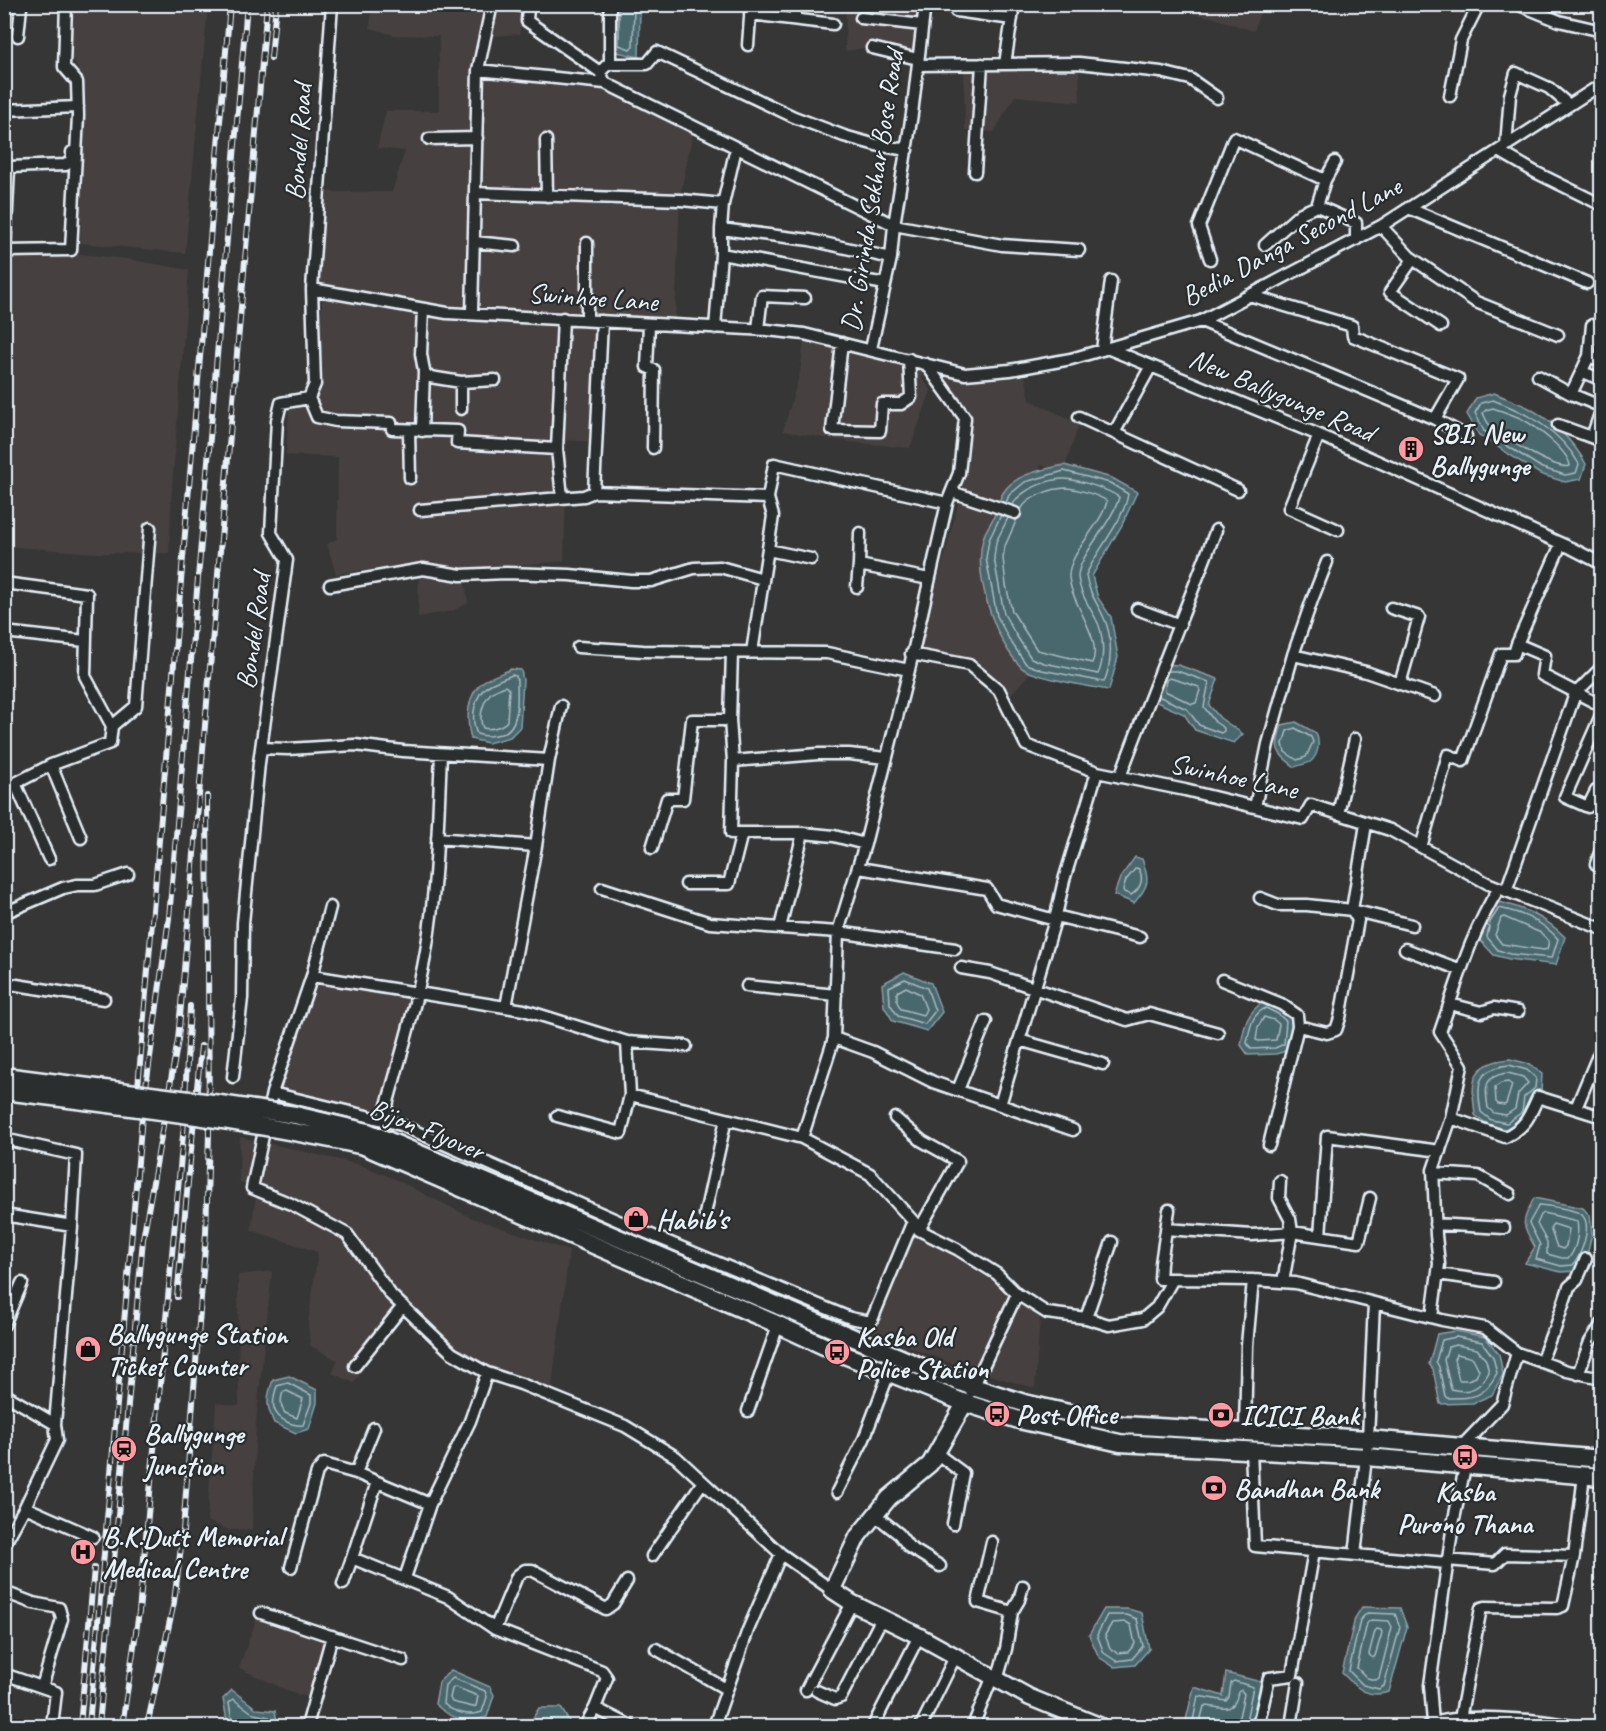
<svg xmlns="http://www.w3.org/2000/svg" width="1606" height="1731" font-family="Caveat,sans-serif">
<style>
.built{fill:#474040}
.water{fill:#4a676d;stroke:#899ea5;stroke-width:1.5}
.lines{fill:none;stroke-linecap:round;stroke-linejoin:round}
.shore{stroke:#a9bac0;stroke-width:1.5}
.street-casing{stroke:#e8f1f8;stroke-width:15}
.secondary-casing{stroke:#e8f1f8;stroke-width:20}
.primary-casing{stroke:#e8f1f8;stroke-width:21}
.street{stroke:#2a2d2e;stroke-width:10}
.secondary{stroke:#2a2d2e;stroke-width:15}
.primary{stroke:#2a2d2e;stroke-width:16}
.tram{stroke:#e8f1f8;stroke-width:1.5}
.rail-casing{stroke:#e8f1f8;stroke-width:6}
.rail{stroke:#2a2d2e;stroke-width:4;stroke-dasharray:11;stroke-linecap:butt}
.primary-bridge-casing{stroke:#e8f1f8;stroke-width:21;stroke-linecap:butt}
.primary-bridge{stroke:#2a2d2e;stroke-width:16}
.labels{text-anchor:middle;dominant-baseline:central;stroke-width:4.5;stroke-linejoin:round;paint-order:stroke}
.street-label{font-size:28px;fill:#e8f1f8;stroke:#2a2d2e}
.poi-label{font-size:28px;font-weight:bold;fill:#e8f1f8;stroke:#2a2d2e;text-anchor:start}
</style>
<rect width="100%" height="100%" fill="#373636"/>
<filter id="ink" filterUnits="userSpaceOnUse"><feTurbulence type="fractalNoise" baseFrequency=".0167" numOctaves="2"/><feDisplacementMap in="SourceGraphic" scale="12" xChannelSelector="R" yChannelSelector="G"/><feConvolveMatrix kernelMatrix="1 2 1 2 8 2 1 2 1" color-interpolation-filters="sRGB"/></filter>
<g filter="url(#ink)">
<!-- built -->
<path class="built" d="M74,5h134l-23,248 -105,-10 3,-162 -11,-24z
M372,5h154l-7,29 -40,3 -5,30 -6,241 -24,-1 -129,-23 9,-92h68l13,-41 -28,-3 9,-37h53v-75l-45,-1 -24,-7z
M846,5h74l-6,55 -42,-13 -27,4z
M1154,5h108l-8,26 -40,-13z
M1079,63l1,39 -65,-6 -21,36 -29,-2 -1,-62z
M479,71l126,12 89,43 -14,71 -5,122 -202,-12z
M4,253h66l57,6 62,11 -17,217 -3,66h-74l-90,-7z
M323,287l132,24 152,6 -6,126 -34,-3 -3,121 -101,10 5,32 -16,8 -34,6 1,-54 -83,11 -9,-30 10,-5 1,-82 -52,-2 4,-58 30,-4 -1,-39z
M804,340l66,10 53,13 -1,15 9,12 -21,58 -60,-6 -67,-11 17,-58z
M938,368l36,10 51,-2 5,24 49,24 -16,49 -22,-8 -14,36 -22,126 24,47 -21,23 -32,-31 -58,-10 47,-178 5,-57 -33,-44z
M312,980l104,18 -32,118 -110,-25z
M240,1137l121,28 36,15 75,38 97,33 -18,142 -96,-42 -62,-58 -46,-63 -108,-49z
M256,1196l33,9 57,31 53,70 -24,25 3,11 -24,41 -22,-10 6,-12 -28,-16 -2,-22 10,-71 -67,-22z
M913,1231l90,56 37,31 -5,70 -71,-20 -91,-35z
M272,1271l-16,150 -4,108 -23,1 -22,-9 9,-118 23,3 -1,-131z
M257,1617l10,6 63,21 -16,54 -19,-4 -56,-26z"/>
<!-- water -->
<path class="water" d="M613,5h27l-1,52 -27,-6z
M1494,393c11,5 24,9 35,15 23,13 44,33 57,56l-5,15 -16,3 -25,-8 -61,-39 -12,-21 9,-16z
M1064,465l48,13 25,14 -15,33 -30,51 6,22 13,19 7,40 -9,33c-17,-3 -79,-13 -88,-23 -26,-27 -48,-91 -38,-128 2,-9 9,-16 12,-25 3,-6 4,-15 8,-21 12,-20 41,-23 61,-28z
M1163,664l15,1 40,14 -9,26 11,13 23,16 -9,9 -39,-13 -11,-16 -34,-15z
M511,669l10,1 2,10 -3,47 -10,10 -22,6 -17,-4c-5,-19 -5,-45 13,-58 8,-5 19,-8 27,-12z
M1296,722l20,11c4,9 3,22 -6,29 -3,2 -11,3 -15,5 -20,-15 -21,-18 -13,-42z
M1135,857l7,2c8,22 7,27 -8,44l-20,-8 6,-17z
M1494,901c29,6 51,16 71,36l-9,28 -47,-6 -15,-4 -14,-15 5,-20z
M904,972l27,11 11,29 -15,19 -34,-10 -9,-15 -2,-22z
M1264,1001l17,7 12,11 -4,31 -13,4 -28,1 -7,-10c3,-20 6,-32 23,-44z
M1510,1059l19,5 13,10 -1,18 -11,8 -2,15 -19,15 -20,-5 -14,-10c-4,-34 -5,-52 35,-56z
M1534,1198l49,10 7,8 2,17 -5,23 -11,15 -15,1 -36,-9 10,-16c-15,-25 -13,-24 -1,-49z
M1455,1331l30,6 14,17 4,20 -11,21 -19,8 -33,1 -7,-35 -4,-5 8,-30z
M289,1376l28,14v13l-8,26 -13,4 -22,-10c-8,-18 -8,-24 -1,-43z
M1362,1607l38,1 7,19 -18,65c-22,7 -32,-4 -47,-19l13,-55z
M1104,1609h24l14,4 7,36 -14,16 -21,2 -15,-10 -10,-22z
M451,1670l39,17 4,8 -7,22c-20,7 -36,2 -52,-13l4,-22z
M1226,1673l35,9 -11,44h-57l-8,-2 9,-37 29,9z
M232,1690l25,19 18,2 3,15h-50l-5,-27z
M539,1708h22l11,18h-40l1,-8z"/>
<g class="lines">
<!-- shore -->
<path class="shore" d="M619,4v41l11,4 3,-3 1,-42
M1493,400c34,13 68,31 86,64l-3,9 -11,2 -23,-7 -58,-37 -9,-18 6,-10z
M1493,408c9,3 18,6 27,10 14,7 49,33 50,48 -14,5 -68,-29 -80,-40 -3,-4 -5,-8 -7,-13l3,-3z
M1001,515l-12,25 -3,18 11,58 12,23 17,25 16,6 62,12c8,-18 9,-45 0,-64 -7,-16 -15,-24 -18,-43 11,-26 38,-54 42,-81l-18,-11 -46,-12 -39,11 -16,13 -3,8
M1008,518l-12,24 -2,16 10,56 12,21 15,23 13,5 54,11c7,-14 6,-41 -2,-55 -7,-13 -17,-27 -18,-43 0,-19 36,-56 41,-79 -12,-8 -39,-17 -54,-18 -15,-1 -47,12 -52,26
M1017,519l-12,27 -2,12 3,27 6,26 25,39 55,13c12,-24 -23,-61 -23,-88 1,-24 33,-50 38,-74 -9,-6 -29,-12 -41,-13 -13,0 -40,9 -45,22
M512,675l4,1 1,5c0,17 4,47 -16,53 -10,2 -15,3 -24,0 -7,-15 -3,-40 12,-49 7,-4 16,-7 23,-10z
M1170,678l29,9 1,3 -4,13 -4,1 -27,-13 1,-11z
M505,686l4,3 -2,32c-5,6 -16,9 -24,7 -5,-10 0,-28 9,-36 3,-2 9,-4 13,-6z
M1158,696l29,13 12,16 22,8 3,-2v-3l-9,-6 -11,-15 5,-25 -32,-11h-9
M1295,728l16,9 2,5 -7,15 -9,3 -12,-8 -2,-8 4,-13z
M1136,868l3,1c5,10 2,20 -8,26l-7,-3 -1,-2 3,-10z
M1499,908c21,4 45,14 59,31l-6,19 -42,-4 -12,-4 -11,-13 3,-15z
M1504,917l37,16 8,8 -2,8 -3,1 -42,-6 -7,-9 6,-17z
M905,979l22,9 8,23 -10,13 -27,-8 -8,-12 -1,-17z
M906,987l14,7 6,15 -3,6 -22,-6 -4,-7v-10z
M1266,1008l12,6 8,7 -2,23 -9,4 -24,1 -4,-6c3,-14 4,-29 19,-35z
M1264,1017l10,3 5,4 -3,16 -17,1 -3,-1 2,-13z
M1509,1065l18,5 9,8 -1,10 -11,9 -2,15 -15,11 -16,-3 -10,-8c-5,-28 -4,-43 28,-47z
M1508,1073l15,4 5,6 -10,11 -3,15 -9,6 -12,-2 -6,-5c-3,-21 -5,-32 20,-35z
M1508,1082l4,3 -6,19 -2,1 -6,-1 -2,-2 -1,-15 6,-4z
M1539,1205c9,1 37,4 43,10 11,11 -1,40 -9,50l-12,1 -25,-7 4,-14 -11,-22z
M1544,1213l33,8c2,13 0,26 -8,37h-7l-15,-4v-12l-10,-18 4,-9z
M1553,1224l16,5 -3,17 -3,3 -6,-2 -7,-19z
M1456,1337l26,5 11,15 4,16c-13,25 -23,25 -50,25l-2,-2 -6,-29 -3,-6 6,-21z
M1456,1345l21,4 9,11 3,12c-8,16 -21,22 -38,17l-7,-29 4,-13z
M1457,1354l16,4 6,12 -3,7 -8,3h-9l-5,-21z
M288,1383l23,12v8l-8,22c-6,1 -8,0 -14,-2 -18,-8 -18,-20 -12,-37z
M287,1391l16,8 -6,19 -12,-5c-5,-7 -5,-13 -2,-21z
M1367,1613l28,1 5,13 -16,59 -5,3 -16,-4 -14,-14 11,-51z
M1107,1615h20l10,4 6,27 -11,13 -16,2 -12,-8 -7,-18z
M1371,1620l18,1 3,6 -13,51 -3,2 -9,-2 -10,-10 10,-45z
M1126,1622l5,3 4,19 -7,8 -11,1 -7,-5 -5,-13 7,-12z
M1377,1629l4,1 1,3 -7,23 -3,2 -3,-4 6,-23z
M453,1678l32,13 2,6 -5,15c-13,5 -30,0 -39,-9l2,-18z
M455,1687l23,9 -2,10 -3,1 -21,-5 -2,-4 2,-9z
M233,1726l-4,-23 4,-4 21,15 15,3 3,9
M1192,1726l6,-30 28,5 3,-4 2,-14 3,-2 19,6 -8,39
M1199,1726l5,-20c16,0 30,11 34,-14l3,-2 3,4 -7,32"/>
<!-- street casing -->
<g class="street-casing">
<path id="street" d="M492,4l-14,66 127,13
M514,4l14,4
M530,4l-2,4 -1,13 73,51 5,11 289,142 108,20 77,5
M610,4v60
M955,4l1,7 56,8
M1517,4l42,17 43,10
M4,6l17,1 -1,-3
M750,14l83,10
M861,18l61,7
M795,19v-15
M18,36l3,-29
M748,45l3,-41
M872,48l46,11
M1005,64l9,-60
M918,65l161,-2 82,9 29,7 27,19
M600,72l8,-8h39l10,-12 137,65 50,19 32,9 31,5
M1450,96l11,-56 18,-36
M4,110l74,-3
M429,139l48,-1
M546,140l1,56
M1506,146l4,-51 6,-22 33,15 20,17
M1499,151l36,21 67,33
M1335,162l-10,18 -8,26 39,17v17
M4,166l5,1 -4,84
M9,167l57,-2 6,-6v-7
M975,172l7,-108
M475,193l206,7 42,4 -2,25 89,11 81,18
M723,204l13,-56
M1408,208l179,75
M1381,226l29,31 66,45 82,33
M721,229v25
M474,242l41,4
M587,243v76
M1265,245l36,-32 16,-7
M4,251l67,-1 7,-134 -1,-34 -13,-15 2,-63
M1210,259l-11,-33 35,-88 91,42
M1413,259l-23,33 51,34
M312,289l135,24 320,17 37,4 161,40 45,-4 61,-11 130,-38 180,-95 221,-142
M1249,295l103,31 1,10 105,43 -23,40
M472,313l6,-243
M602,321l-8,171 174,6 6,-34 173,39
M1201,321l234,98 31,17
M649,325l-2,42 7,3 -1,78
M1592,325l-3,31 13,5
M715,328l6,-74 164,30
M758,329l4,-33 43,2
M842,343l-10,87 48,1 2,-27h19l10,-7 -2,-38
M1107,348l212,87 252,113 31,16
M871,349l20,-91 3,-33 18,-111 13,-110
M1102,350l9,-69
M1583,372l19,8
M424,376l37,6 34,-2
M1538,376l33,18 18,-38
M461,382v27
M1571,394l31,13
M309,398l8,19 19,4 55,2 1,6 66,2 -1,12 100,6
M1079,417l159,73
M1558,425l44,16
M409,430l1,48
M422,431l2,-60 -3,-17 2,-45
M1114,433l37,-67
M1319,435l-30,73 49,22
M1592,437l10,-29
M952,492l63,21
M562,497l-5,-48 6,-131
M420,510l164,-14 10,-4
M860,533l-1,32 70,14
M1561,544l-44,100 28,12 -3,19 60,31
M768,550l43,9
M4,583l83,11 -2,82 27,50 -2,17 -59,22 -47,24
M330,585l93,-16 38,6 45,-2 64,2 61,6h20l43,-13 26,-1 43,12
M857,587l2,-22
M1391,608l28,9 -19,67
M1137,609l43,16
M4,632l81,9
M578,647l65,4 184,2 82,17
M752,652l21,-136 -5,-18
M911,654l58,11 30,25 27,55 71,27 88,18 118,29 8,-14 79,25 97,53 115,46
M1293,655l19,-55 15,-38
M1602,713l-37,84 23,10 8,-16 6,2
M730,720l3,41 -2,72h72l31,3 31,8
M112,726l24,-20 14,-178
M261,748l27,1 67,-4 48,6 146,9
M441,754c-3,64 -4,134 -15,197 -10,57 -28,113 -43,169l18,5 229,101 220,92 21,4 42,-101
M733,761l85,-7h31l37,4
M51,765l30,73
M1120,777c31,-83 64,-164 96,-247
M15,783l34,76
M1255,807l13,-63 25,-89 73,17 69,24
M1338,814l17,-75
M1366,824l-14,86 60,15
M437,838l99,8
M1421,847l27,-92 15,6 38,-107h13l3,-10
M1602,847l-6,17 6,3
M652,848l15,-49h16l9,-79h38l2,-68
M859,868l128,21 9,15 59,16 9,-40 33,-108
M686,884h43l13,-51
M602,888l108,35 128,9 117,17
M1506,891l69,-197 27,-27
M1260,898l18,7h29l45,5 6,10 -18,98 -4,12 -9,3 -29,-7
M330,907l-18,69 -40,117 -20,95 39,16 56,30 44,61 61,58 35,20 34,11 104,42 51,31 105,97 51,36
M4,913l59,-25 14,-3h18l33,-11
M1056,916l84,21
M780,928l23,-95
M1405,949l56,21
M961,968l29,5 137,47 22,-6 69,19
M312,976l212,34 103,32 3,53 172,43 68,36 43,47 6,9 38,19 40,25 20,20 30,19 39,5 23,7 34,-6 14,-12 16,-28 80,1 42,3 147,37 43,8 32,25 50,18 35,7
M1222,980l59,24 16,11 1,11 -29,119
M4,983l100,16
M747,986l89,9
M1450,1004l31,8 13,-4 24,4
M506,1007l30,-161 13,-86 12,-54
M834,1038l39,14 60,30 140,48
M1019,1040l84,24
M627,1042l59,4
M233,1077l9,-79 1,-75 16,-160 28,-203 -16,-27 6,-113 4,-17 28,-5 6,-14 -3,-95 20,-285
M958,1090l28,-69
M272,1093l111,27
M1000,1105l55,-185
M1576,1108l26,-62
M557,1116l64,17 9,-38
M895,1118l27,23 36,20 -39,69
M1451,1118l54,19c21,-10 24,-20 33,-40l64,20
M802,1138l32,-100 4,-106 27,-88 44,-174 38,-167 12,-30 6,-55 -39,-54
M4,1139l72,16 -4,71 -17,198 2,16 -32,67 -21,38
M1434,1173l44,3 32,18
M1169,1210l-8,53 -1,16h13
M705,1214l21,-95
M4,1215l68,11
M1435,1224l69,4
M1166,1229l86,6 40,-3 -2,-13 -11,-21 1,-17
M1320,1236l7,-100 113,15
M1438,1274l56,8
M1283,1282l9,-50 67,10 11,-44
M1432,1317l7,-53 -3,-29 -3,-65 18,-52 11,-52 -22,-34c17,-49 31,-100 59,-144
M1086,1318l26,-76
M4,1325l18,-42
M1541,1362l11,-29 2,-1 15,-45 8,-7 9,-21
M355,1366l48,-60
M1578,1374l12,-32 12,-18
M971,1392l46,-98
M4,1394l51,30
M748,1411l30,-86
M1245,1431l2,-86 6,-65
M1461,1447l41,-43 15,-51
M1251,1449l4,97 192,17
M936,1453l27,20 -10,51
M356,1473l18,-45
M837,1492l27,-53 25,-66
M25,1507l68,30
M875,1515l24,19 10,13 31,19
M992,1542l-14,60 34,10
M1355,1555l13,-116 6,-136
M652,1556l50,-73
M352,1558l25,-76
M1447,1560l48,4 10,-10 69,2
M291,1567l26,-95 7,-8 32,9 74,31
M405,1578l25,-74 40,-83 17,-48
M343,1584l9,-26 96,39 47,32 107,42 5,7 -12,30
M4,1592l29,11 26,5 3,11 -20,68
M261,1613l142,47
M495,1629l22,-53 8,-6h7l74,39 7,-5 14,-23
M656,1649l70,40
M4,1674l52,18 -4,34
M997,1680l9,-31 6,-37 7,-12 4,-14
M806,1690l46,-87
M817,1691l18,8 6,-2 41,-79
M1460,1719l21,-111 4,-1 72,1 6,-2 11,-50 10,-81
M1433,1723l-3,-38 23,-161 16,-76
M307,1726l25,-90
M585,1726l10,-18 36,18
M714,1726l34,-96 33,-76
M873,1726l46,-90
M921,1726l34,-69
M973,1726l19,-48
M1258,1726l11,-48 23,-3 22,-124
M1291,1726l7,-43
M1428,1726c25,-15 115,-6 144,0"/>
</g>
<!-- secondary casing -->
<g class="secondary-casing">
<path id="secondary" d="M965,1403l-35,61 -41,34 -31,38 -26,54 20,13 67,33 110,61 71,29"/>
</g>
<!-- primary casing -->
<g class="primary-casing">
<path id="primary" d="M779,1306l157,67 37,14 51,16 99,22 245,14 234,20
M772,1322l65,30 128,51 54,17 101,23 247,14 235,20"/>
</g>
<!-- street -->
<use href="#street" class="street"/>
<!-- secondary -->
<use href="#secondary" class="secondary"/>
<!-- primary -->
<use href="#primary" class="primary"/>
<!-- tram -->
<path class="tram" d="M4,934l4,23 -4,20"/>
<!-- rail casing -->
<g class="rail-casing">
<path id="rail" d="M271,58l5,-54
M137,1099l93,-1095
M177,1297l24,-251
M80,1726l14,-158
M89,1726l53,-610 27,-198 78,-914
M99,1726l44,-487 35,-199 89,-1036
M122,1726l17,-114 44,-477 7,-129
M147,1726l27,-124 9,-71 23,-298 3,-99 -2,-338"/>
</g>
<!-- rail -->
<use href="#rail" class="rail"/>
<!-- primary-bridge casing -->
<g class="primary-bridge-casing">
<path id="primary-bridge" d="M4,1076l216,28 75,11 73,17 411,174
M4,1091c121,15 241,29 360,55l408,176"/>
</g>
<!-- primary-bridge -->
<use href="#primary-bridge" class="primary-bridge"/>
</g>
</g>
<!-- icons -->
<defs>
<g id="building-disc" transform="scale(1.35)"><circle r="9.5" fill="#ff9aa2" stroke="#2a2d2e"/><path d="M-4-6H4V6H1V3H-1V6H-4ZM-2.5-4.3h1.7v1.8h-1.7ZM.8-4.3h1.7v1.8H.8ZM-2.5-1h1.7V.8h-1.7ZM.8-1h1.7V.8H.8Z" fill="#111"/></g>
<g id="shop-disc" transform="scale(1.35)"><circle r="9.5" fill="#ff9aa2" stroke="#2a2d2e"/><path d="M-5-2.5h2.3a2.7 3.5 0 0 1 5.4 0H5L5.5 6h-11ZM-1.5-2.5h3a1.5 2.3 0 0 0-3 0Z" fill="#111"/></g>
<g id="bus-disc" transform="scale(1.35)"><circle r="9.5" fill="#ff9aa2" stroke="#2a2d2e"/><path d="M-5-6H5V4H4V6H2V4H-2V6H-4V4H-5ZM-3.5-4V0h7V-4ZM-3.5 1.2v1.5H-2V1.2ZM2 1.2v1.5H3.5V1.2Z" fill="#111"/></g>
<g id="bank-disc" transform="scale(1.35)"><circle r="9.5" fill="#ff9aa2" stroke="#2a2d2e"/><path d="M-6-4H6V4H-6ZM0-2.3a2.3 2.3 0 1 0 0 4.6a2.3 2.3 0 1 0 0-4.6Z" fill="#111"/></g>
<g id="station-disc" transform="scale(1.35)"><circle r="9.5" fill="#ff9aa2" stroke="#2a2d2e"/><path d="M-3-6H3Q5-6 5-4V2Q5 4 3 4L4.5 6H3L1.5 4h-3L-3 6H-4.5L-3 4Q-5 4-5 2V-4Q-5-6-3-6ZM-3.5-4v3h7v-3ZM-3.5 1v1.5H-2V1ZM2 1v1.5H3.5V1Z" fill="#111"/></g>
<g id="hospital-disc" transform="scale(1.35)"><circle r="9.5" fill="#ff9aa2" stroke="#2a2d2e"/><path d="M-5-5h3v3.5h4V-5h3V5h-3V1.5h-4V5h-3Z" fill="#111"/></g>
</defs>
<g fill-rule="evenodd">
<use href="#building-disc" x="1411" y="449"/>
<use href="#shop-disc" x="636" y="1219"/>
<use href="#shop-disc" x="88" y="1349"/>
<use href="#bus-disc" x="837" y="1352"/>
<use href="#bus-disc" x="997" y="1414"/>
<use href="#bank-disc" x="1221" y="1415"/>
<use href="#station-disc" x="124" y="1449"/>
<use href="#bus-disc" x="1465" y="1457"/>
<use href="#bank-disc" x="1214" y="1488"/>
<use href="#hospital-disc" x="83" y="1552"/>
</g>
<g class="labels">
<!-- street labels -->
<g class="street-label">
<text transform="translate(298 142) rotate(-86)">Bondel Road</text>
<text transform="translate(872 191) rotate(-81)">Dr. Girinda Sekhar Bose Road</text>
<text transform="translate(1291 241) rotate(-28)">Bedia Danga Second Lane</text>
<text transform="translate(593 297) rotate(4)">Swinhoe Lane</text>
<text transform="translate(1282 395) rotate(23)">New Ballygunge Road</text>
<text transform="translate(253 631) rotate(-82)">Bondel Road</text>
<text transform="translate(1234 776) rotate(12)">Swinhoe Lane</text>
<text transform="translate(427 1129) rotate(22)">Bijon Flyover</text>
</g>
<!-- poi labels -->
<g class="poi-label">
<text x="1430" y="433">SBI, New<tspan x="1430" dy="32">Ballygunge</tspan></text>
<text x="656" y="1219">Habib's</text>
<text x="107" y="1333">Ballygunge Station<tspan x="107" dy="32">Ticket Counter</tspan></text>
<text x="856" y="1336">Kasba Old<tspan x="856" dy="32">Police Station</tspan></text>
<text x="1016" y="1414">Post Office</text>
<text x="1240" y="1415">ICICI Bank</text>
<text x="144" y="1433">Ballygunge<tspan x="144" dy="32">Junction</tspan></text>
<text x="1234" y="1488">Bandhan Bank</text>
<text x="1465" y="1491" text-anchor="middle">Kasba<tspan x="1465" dy="32">Purono Thana</tspan></text>
<text x="103" y="1536">B.K.Dutt Memorial<tspan x="103" dy="32">Medical Centre</tspan></text>
</g>
</g>
<!-- margin -->
<rect width="1606" height="1731" fill="none" stroke="#2a2d2e" stroke-width="24"/>
<rect x="12" y="12" width="1582" height="1707" fill="none" stroke="#e8f1f8" stroke-width="2" filter="url(#ink)"/>
</svg>
